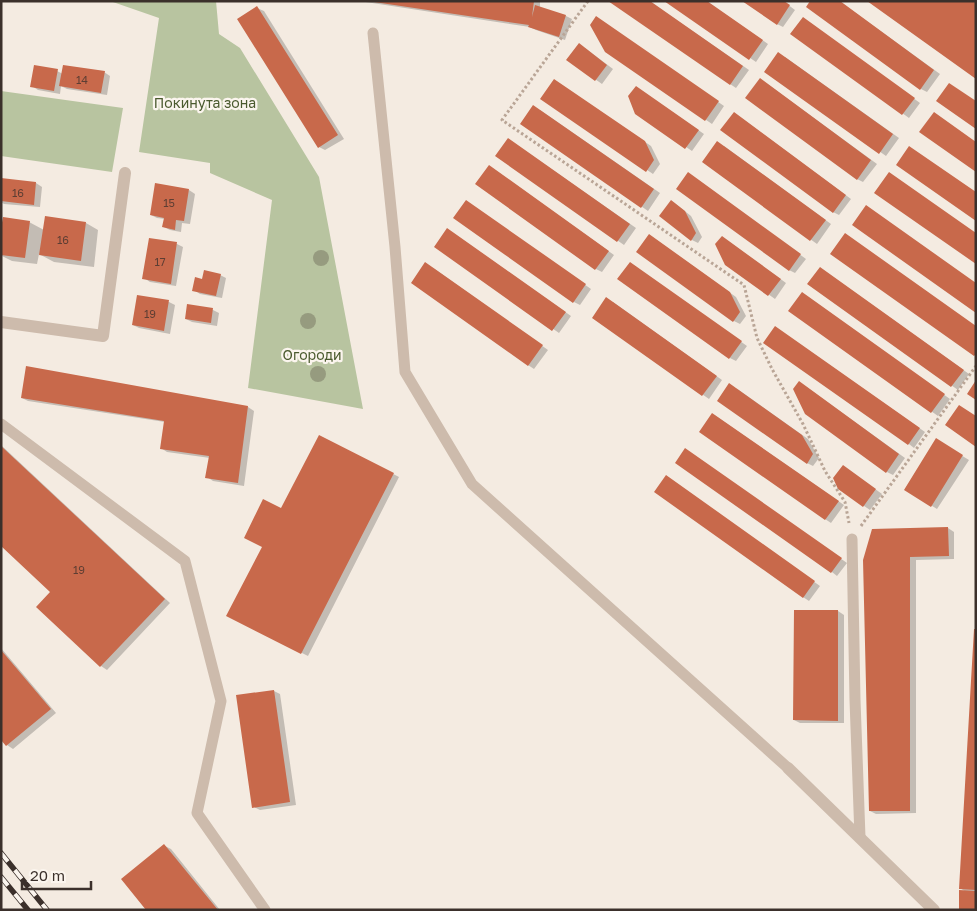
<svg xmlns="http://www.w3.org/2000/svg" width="977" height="911" font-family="'Golos Text',sans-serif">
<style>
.green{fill:#b8c4a0}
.shadow{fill:#0003}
.building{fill:#c8694b}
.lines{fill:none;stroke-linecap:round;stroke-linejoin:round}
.path{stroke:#b9a596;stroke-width:3;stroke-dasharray:2.5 2.5;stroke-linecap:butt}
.service{stroke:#cdbbac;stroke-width:11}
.minor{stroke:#cdbbac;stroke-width:12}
.rail-casing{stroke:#3b302b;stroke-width:5.5}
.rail{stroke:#fbf5ee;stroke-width:4;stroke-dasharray:11;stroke-linecap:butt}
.tree{fill:#969b7f}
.labels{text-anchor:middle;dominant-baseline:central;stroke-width:4.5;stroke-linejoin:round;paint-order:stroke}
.number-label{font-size:11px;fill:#5e3e33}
.park-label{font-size:14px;fill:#4a5a2e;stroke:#fbf5ee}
</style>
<rect width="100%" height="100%" fill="#f4ebe1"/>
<!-- green -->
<path class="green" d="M110,1h106l3,33 21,14 79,129 44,232 -115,-21 24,-188 -62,-27v-10l-71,-11 20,-134z
M1,91l122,17 -11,64 -111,-16z"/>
<!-- shadow -->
<path class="shadow" d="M359,1h181v7l26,8 6,3 -7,21 -29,-10 -6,-3z
M649,1l100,69 -13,18 -6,-4z
M666,1h40l62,43 -12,18z
M783,1l12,9 -12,17 -6,-3z
M839,1l101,73 -13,18 -6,-3z
M257,8l7,3 80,128 -19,11 -6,-3z
M602,21l122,85 -12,18 -106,-73z
M809,22l111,81 -11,15 -117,-84z
M585,48l28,21 -11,15 -34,-24z
M785,57l114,81 -13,18 -120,-84z
M57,71l6,3 41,-2 6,4 -3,19 -40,-6 -6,-3 -1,8 -22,-4 -6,-4z
M766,83l111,81 -14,18 -6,-3z
M560,84l91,62 9,18 -7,10 -111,-75z
M642,91l62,43 -12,17 -56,-38z
M540,110l120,83 -12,18 -126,-88z
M740,117l111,82 -12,16 -6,-3z
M514,143l122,85 -12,17 -128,-89z
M724,146l107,78 -14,20 -114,-82z
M495,170l119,85 -12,17 -6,-3z
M694,177l112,82 -11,14 -6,-3z
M1,179l35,4 6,4 -2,20 -36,-3 -3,-2z
M189,190l6,4 -5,30 -8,-1 -1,9 -11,-2 -6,-3 1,-8 -8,-1 -6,-3z
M672,201l19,15 11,21 -4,6 -6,-3z
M472,205l119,84 -11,16 -6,-3z
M29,222l15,8 42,-7 12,7 -4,37 -40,-5 -15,-8 -2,10 -25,-3 -10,-5 -1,12v-30z
M453,233l118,83 -12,17 -123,-86z
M150,239l27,5 6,3 -7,39 -26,-4 -6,-4z
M655,239l81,58 10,19 -6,8 -6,-3z
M728,241l58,42 -11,16 -49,-35z
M432,267l116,83 -14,19 -6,-4z
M636,267l111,79 -11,15 -6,-3z
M826,272l143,102 -11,16 -149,-106z
M220,275l6,3 -4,20 -22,-4 -6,-4z
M138,296l31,6 6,3 -5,29 -31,-6 -6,-3z
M808,297l142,102 -12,17 -148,-105z
M613,302l109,78 -13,19 -116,-81z
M188,306l25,4 6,3 -2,13 -25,-4 -6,-3z
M781,331l144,101 -11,16 -5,-4z
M27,368l221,39 6,4 -10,75 -31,-5 -6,-4 3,-19 -43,-6 -6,-4 4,-26 -137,-21 -6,-3z
M805,386l100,72 -12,17 -6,-3z
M736,388l72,51 11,19 -6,8 -6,-3z
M713,414l131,91 -13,18 -6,-4z
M320,436l79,41 -91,179 -74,-37 48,-109z
M936,440l33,20 -32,49 -32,-20z
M1,445l169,158 -63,67 -6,-4 -63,-59 14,-15 -51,-47z
M691,453l156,110 -10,13 -5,-4z
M849,470l33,24 -12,16 -31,-21z
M672,480l148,106 -11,15 -6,-4z
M948,528l6,4v27l-38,1v253l-40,1 -6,-3 3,-281z
M838,611l6,4v108h-44l-6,-3z
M976,625v285l-10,-18 -6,-4z
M1,648l55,65 -43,36 -6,-4 -6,-7z
M274,691l6,3 16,111 -36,5 -6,-3z
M165,846l6,3 49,61h-72z"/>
<!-- building -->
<path class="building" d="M374,1h160l-2,16 3,-12 31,10 -7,22 -31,-10 1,-2 -155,-23z
M608,1h42l93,65 -13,19z
M664,1h43l56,39 -14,20z
M742,1h42l6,4 -13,20z
M810,1h30l94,69 -14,20 -114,-83z
M867,1h109v78z
M257,6l81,129 -20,13 -81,-129z
M596,16l123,85 -14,20 -100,-69 -15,-27z
M803,17l112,81 -13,17 -112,-81z
M579,43l28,22 -12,16 -29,-21z
M778,52l115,82 -14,20 -115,-82z
M34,65l24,4 -4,22 -24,-4z
M63,65l42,6 -4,22 -42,-7z
M760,78l111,82 -14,20 -112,-82z
M554,79l91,62 9,19 -8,12 -106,-73z
M949,83l27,18v28l-40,-28z
M636,86l63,44 -14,19 -50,-35 -7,-18z
M533,105l121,84 -13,19 -121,-84z
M734,112l112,83 -13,18 -113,-83z
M934,112l42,30v30l-57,-40z
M508,138l122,86 -13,18 -122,-86z
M717,141l109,79 -16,21 -108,-79z
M909,146l67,46v29l-80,-56z
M489,165l120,86 -14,19 -120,-86z
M688,172l113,82 -12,17 -113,-82z
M889,172l87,61v31l-102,-71z
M1,178l35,4 -2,23 -33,-4z
M155,183l34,6 -5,32 -8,-1 -1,10 -13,-3 2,-9 -14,-3z
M466,200l120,84 -13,19 -120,-85z
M671,200l14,11 11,22 -5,8 -32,-25z
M866,205l110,78v30l-124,-88z
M45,216l41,6 -5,39 -42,-6z
M3,217l27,4 -5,37 -24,-3v-27z
M447,228l119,84 -14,19 -118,-84z
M845,233l131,93v28l-2,2 -144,-102z
M649,234l81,58 10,20 -7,10 -97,-70z
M722,236l59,43 -13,17 -43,-31 -10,-21z
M149,238l28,4 -6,42 -29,-5z
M425,262l118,83 -15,21 -117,-83z
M630,262l112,79 -13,18 -112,-80z
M820,267l144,103 -13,17 -144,-103z
M204,270l17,4 -5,22 -24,-5 3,-14 7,2z
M802,292l143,102 -14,19 -143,-102z
M137,295l32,5 -5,31 -32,-6z
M606,297l111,79 -15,20 -110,-78z
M187,304l26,4 -2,15 -26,-4z
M775,326l145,102 -12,17 -145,-102z
M26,366l222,40 -10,77 -33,-5 4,-22 -49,-7 4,-28 -143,-23z
M976,380v20l-9,-6z
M799,381l100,73 -13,19 -81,-59 -12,-25z
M729,383l73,52 11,19 -6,10 -90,-63z
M959,405l17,11v31l-31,-22z
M712,413l127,88 -14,19 -126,-88z
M319,435l75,38 -93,181 -75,-38 36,-69 -18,-9 19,-39 18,9z
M936,438l27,17 -32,52 -27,-17z
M1,446l164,153 -65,68 -64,-60 14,-15 -49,-46z
M685,448l157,110 -11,15 -156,-110z
M843,465l33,24 -13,18 -25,-18 -5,-11z
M666,475l149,106 -12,17 -149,-106z
M948,527l1,29 -39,1v254h-41l-6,-251 9,-31z
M794,610h44v111l-45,-1z
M974,629h2v261l-17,-1z
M1,650l50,59 -45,37 -5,-6z
M274,690l16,112 -38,6 -16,-113z
M164,844l54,66h-72l-25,-31z
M959,890l17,1v19h-17z"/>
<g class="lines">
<!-- path -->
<path class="path" d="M588,1l-86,119 242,165 13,53 15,31 31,55 22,47 20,31 4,21
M861,526l115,-160"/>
<!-- service -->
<path class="service" d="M373,33l22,214 10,125 67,112 316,284
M1,424l184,137 36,140 -24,112 68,97
M852,539l3,161 5,137"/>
<!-- minor -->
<path class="minor" d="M1,322l102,14 22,-163
M788,768l146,142"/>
<!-- rail casing -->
<g class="rail-casing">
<path id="rail" d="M1,853l46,57
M1,877l27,33"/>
</g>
<!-- rail -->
<use href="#rail" class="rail"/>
</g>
<!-- trees -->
<g class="tree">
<circle cx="321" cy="258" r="8"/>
<circle cx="308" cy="321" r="8"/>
<circle cx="318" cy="374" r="8"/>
</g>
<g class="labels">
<!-- number labels -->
<g class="number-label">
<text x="82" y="79">14</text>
<text x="18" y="192">16</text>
<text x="169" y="202">15</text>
<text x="63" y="239">16</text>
<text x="160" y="261">17</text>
<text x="150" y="313">19</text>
<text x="79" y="569">19</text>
</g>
<!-- park labels -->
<g class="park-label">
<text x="205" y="102">Покинута зона</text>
<text x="312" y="354">Огороди</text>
</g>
</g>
<!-- border -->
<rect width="977" height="911" fill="none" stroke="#3b302b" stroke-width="5"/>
<!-- scale -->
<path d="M22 881v8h69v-8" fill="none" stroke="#3b302b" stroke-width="2.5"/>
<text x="30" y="881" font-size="15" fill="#3b302b" stroke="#fbf5ee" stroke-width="4" paint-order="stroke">20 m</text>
</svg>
